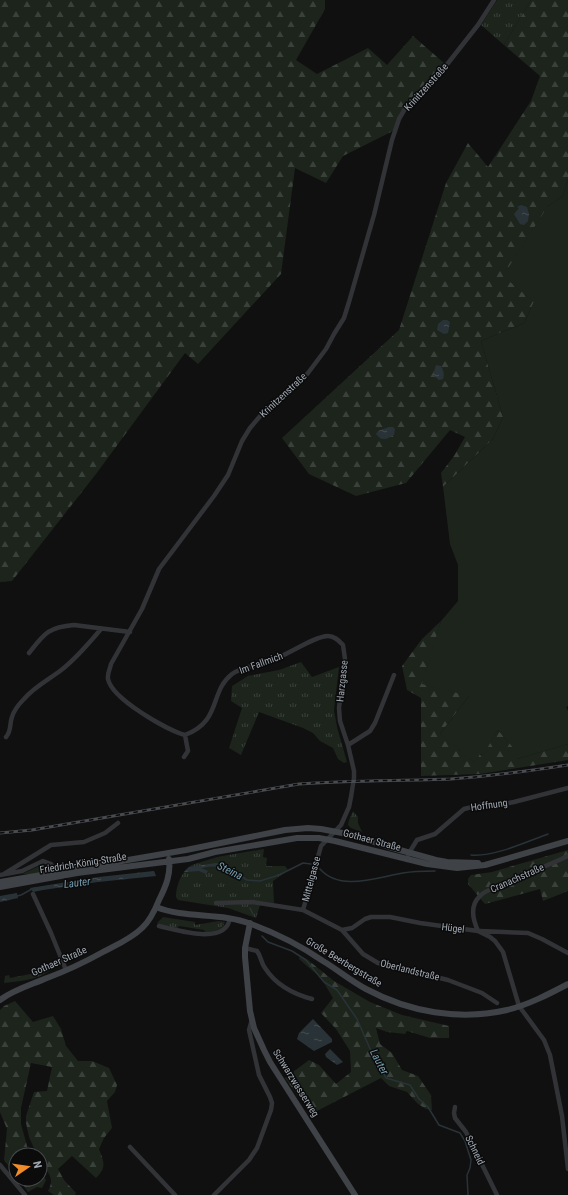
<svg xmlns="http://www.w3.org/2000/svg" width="568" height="1195" font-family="'Roboto Condensed',sans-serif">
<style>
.grass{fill:url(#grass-tufts)}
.forest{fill:url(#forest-firs)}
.green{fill:#1c241c}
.water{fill:url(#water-ripples)}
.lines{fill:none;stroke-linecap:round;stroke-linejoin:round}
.stream{stroke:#293337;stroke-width:1.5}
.street{stroke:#313336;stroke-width:4.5}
.secondary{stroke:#3f4246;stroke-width:6}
.rail-casing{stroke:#484b4f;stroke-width:3}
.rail{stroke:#0b0b0c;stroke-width:1.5;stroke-dasharray:4.5;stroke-linecap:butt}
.labels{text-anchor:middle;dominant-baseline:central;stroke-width:3;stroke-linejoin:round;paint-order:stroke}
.street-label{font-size:10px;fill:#a1a9b2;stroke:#0b0b0c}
.water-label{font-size:11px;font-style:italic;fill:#779eae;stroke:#0b0b0c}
</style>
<defs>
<pattern id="grass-tufts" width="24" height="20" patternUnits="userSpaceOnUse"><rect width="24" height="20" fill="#1c241c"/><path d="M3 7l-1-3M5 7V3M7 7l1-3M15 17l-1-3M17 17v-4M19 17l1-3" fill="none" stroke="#3a413b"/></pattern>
<pattern id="forest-firs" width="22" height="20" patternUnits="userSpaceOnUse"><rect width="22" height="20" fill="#1c241c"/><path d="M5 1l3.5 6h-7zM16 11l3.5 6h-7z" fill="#3a413b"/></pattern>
<pattern id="water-ripples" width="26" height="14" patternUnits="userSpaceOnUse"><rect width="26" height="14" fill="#293337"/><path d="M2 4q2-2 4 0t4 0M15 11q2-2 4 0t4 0" fill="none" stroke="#454e52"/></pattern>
</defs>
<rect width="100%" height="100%" fill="#101011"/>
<!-- grass -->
<path class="grass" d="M497,0h34l-27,45 -23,-20z
M301,662l11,15 27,-10 -5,43 3,17 10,35 -3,1 -6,-4 -5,-11 -13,-7 -7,-8 -10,-5 -44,-16 -18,43 -12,-7 13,-40 -11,-7 1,-15 16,-10 31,-6z
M353,811l5,6v6l4,9 -11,-4 -3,-3 1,-5z
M264,849l-1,8 4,1 -1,8h19l3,4 -15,11 1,22 -13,-1 -5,16 -28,-10 -50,-8 -2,-3c0,-11 6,-27 16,-32l25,-8z
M44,864l4,4 -1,4 -16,2h-9z
M163,917l32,5v3l24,-4 6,1c-2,8 -13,10 -20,11l-1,-3 -25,-4 -2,3 -17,-4 -3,-2z
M51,970c-14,10 -30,11 -47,13l1,-7 4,-1 1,3z"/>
<!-- forest -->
<path class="forest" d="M0,0h325v9l-29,51 21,14 51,-26 19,17 26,-29 31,27 -20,23 -15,14 -5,7 -11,24 -50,25 -17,27 -31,-15 -14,106 -83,90 -13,-11 -89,121 -84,107 -12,1z
M531,0h37v179l-5,17 -15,10 -14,96 -10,21 -43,18 22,76 -10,22 -50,48 -2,-14 13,-17 11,-19 -15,-7 -44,53 -50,13 -47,-22 -27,-36 117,-108 47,-147 22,-40 20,24 43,-66 9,-25 -36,-31z
M441,621l-6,22 34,53 -29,38 42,21 16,-25 19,21v8l51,-15v16l-88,14 -59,2v-78l-14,-8 -5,-24 20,-27z
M568,850v41l-25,10 -3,-12 -55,15 -17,-20v-5l3,-4 21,-3z
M300,956l8,4 26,21 36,21 32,13 47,11v12h-19l-23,-7 -2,3 -18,-2 -11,-4 4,16 12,9 10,17 16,6 13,19 1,15 -6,-1 -8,-5 -11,-12 -18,-6 -8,-8 -66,34 -16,-15 -14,-19 24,-18 10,5 17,19 15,-12 -1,-21 -14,-22 -15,-16 12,-15 -12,-20 -22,-19z
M15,1001l18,21 20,-6 8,13 5,17 12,15h14l17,7 8,17 -2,7 -8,9 5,27 -8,10 -5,11c5,13 8,18 -3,29l-24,-22 -14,13 6,11 12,13 -1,2h-21l-6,-4c10,-18 -8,-21 -8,-36h-3l-8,-18 -3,-14v-7l8,-24 13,-1 5,-24 -21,-4 -10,45v16l8,29 -5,2h-8v20l-12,-15 3,-31 -7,-17v-102l4,-4z
M40,1170l6,10 -4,8 -5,-1 -9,5 -9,-13h21z"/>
<!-- green -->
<path class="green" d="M568,179v527l-2,1 2,4v33l-51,15 -1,-8 -18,-21 -15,25 -3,-1 -5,9 -35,-29 29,-38 -47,-12 19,-63 17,-20v-36l-8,-21 -7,-57 50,-48 10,-22 -22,-76 43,-18 10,-21 -31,-26 45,-70 15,-10z"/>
<!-- water -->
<path class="water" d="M521,205l6,2 2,7 -1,7 -4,4 -4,-1 -6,-10 5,-6 -2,-1z
M443,320h4l3,2 -2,11 -4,1 -7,-4 1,-6z
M436,365l5,1c2,4 4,8 2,13l-4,1 -6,-5z
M389,427h4l2,2 -1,6c-7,4 -12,7 -18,-1l2,-3z
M216,863l7,1 12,7 -3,3c-13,-8 -16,-9 -31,-6l7,3 -2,3 -7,-3 -15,1 5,-5z
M154,871l2,5 -58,6 -55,8 -10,2 -3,-4 69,-11z
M17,893l1,5 -18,4v-6z
M313,1019l19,20v3l-18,9 -17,-12 2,-6z
M330,1049l13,13 -6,3 -11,-8 -1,-3z"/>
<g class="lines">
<!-- stream -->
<path class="stream" d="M471,855c23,2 55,-13 77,-21
M320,869c20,23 58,8 83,4 11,-2 21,-2 32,-2
M233,871l14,9 13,1 19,-6 24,-12 8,1
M17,896l4,-1 11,-6
M250,908l3,6
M262,936l6,6 24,9 14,9 18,22 13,8 20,29 14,32 15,27 24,7 9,14 9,8 11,18 21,8 5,8 6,19 -1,8 -3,7 1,20"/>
<!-- street -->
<path class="street" d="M29,653c15,-19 19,-26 45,-28l56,7
M185,735c-18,-5 -73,-36 -77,-56 -1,-5 2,-10 3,-15l31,-55 17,-40 55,-73 14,-21 14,-34 8,-13 11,-13 34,-28 13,-14 18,-24 8,-15 10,-16 5,-16 25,-87 18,-75 7,-21 7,-12 39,-40 33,-42 16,-25
M185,735c37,-14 24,-43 47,-61 9,-7 32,-10 43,-15 14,-5 40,-23 53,-23 7,0 11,5 15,9l2,14 -6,49 1,13 8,24 6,26v7l-3,19 -2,10 -8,18 -20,21 -18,64
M6,737c6,-7 3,-12 6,-20 2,-7 7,-13 12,-18 10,-12 24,-19 36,-28 16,-12 29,-28 41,-42
M348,745l22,-14 5,-8 19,-48
M184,757l4,-6 -3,-16
M407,860l2,-7 8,-13 18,-6 29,-25 16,-4h18l16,-3 54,-14
M4,874l47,-29 33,-3 21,-9 13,-10
M0,875l22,-4 21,-10 8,3 4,9
M33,894l18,39 15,37
M216,903l37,-1 50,8 39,20 21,24 15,9 70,17 34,13 15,10
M159,926c18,4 67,20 71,-8
M342,930l10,-2 13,-9 6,-2h19l30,6 58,8 12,6 5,4 8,11 16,54 25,34 6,15 12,61 6,53
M478,931c-5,-11 -9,-25 2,-35 5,-6 15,-8 22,-11 22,-10 44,-19 66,-29
M480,931l48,2 14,6 26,14
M245,948l12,3c4,5 4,12 8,17 11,17 28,26 47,31
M455,1107l-1,6 1,5 11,14 31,63
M130,1147l45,48
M0,1165l25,30
M214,1195l35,-35 8,-12 14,-38 1,-7 -2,-6 -11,-22 -10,-45 3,-11"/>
<!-- secondary -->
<path class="secondary" d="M0,882l186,-32 99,-20 23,-2 13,1 32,6 36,12 47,13 11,2 31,1
M0,887l77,-14 111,-14 27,-7 82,-14h22l16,3 92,23 30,4 28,-3 83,-24
M156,907c30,12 64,5 95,17 25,9 50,22 72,37 15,9 28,20 43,28 43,23 93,32 141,21 21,-5 42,-16 61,-26
M250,923l-5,25v9l5,54 4,17 10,22 6,12 85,133
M0,1000c15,-11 31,-15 47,-22 19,-7 38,-16 56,-26 13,-7 28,-13 39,-24 8,-7 13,-18 17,-28 7,-14 12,-26 10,-41"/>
<!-- rail casing -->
<g class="rail-casing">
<path id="rail" d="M0,833l32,-3 267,-46c50,-4 101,-3 152,-5 39,-3 78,-8 117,-14"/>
</g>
<!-- rail -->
<use href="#rail" class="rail"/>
</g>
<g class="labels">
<!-- street labels -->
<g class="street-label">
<text transform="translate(426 87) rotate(-48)">Krinitzenstraße</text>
<text transform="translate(283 395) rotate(-43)">Krinitzenstraße</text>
<text transform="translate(261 663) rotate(-20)">Im Fallmich</text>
<text transform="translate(342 681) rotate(-84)">Harzgasse</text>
<text transform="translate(489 805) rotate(-8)">Hoffnung</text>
<text transform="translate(372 840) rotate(15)">Gothaer Straße</text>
<text transform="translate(83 863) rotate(-9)">Friedrich-König-Straße</text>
<text transform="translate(517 878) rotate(-24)">Cranachstraße</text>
<text transform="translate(311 879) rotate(-75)">Mittelgasse</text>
<text transform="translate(453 928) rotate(7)">Hügel</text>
<text transform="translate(59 961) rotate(-24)">Gothaer Straße</text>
<text transform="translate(344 962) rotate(31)">Große Beerbergstraße</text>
<text transform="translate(410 970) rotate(14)">Oberlandstraße</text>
<text transform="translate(296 1083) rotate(58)">Schwarzwasserweg</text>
<text transform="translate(475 1150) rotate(64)">Schneid</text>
</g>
<!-- water labels -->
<g class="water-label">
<text transform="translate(230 871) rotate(26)">Steina</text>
<text transform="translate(77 883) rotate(-7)">Lauter</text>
<text transform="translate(379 1062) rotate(62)">Lauter</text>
</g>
</g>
<!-- north arrow -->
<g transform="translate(28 1167) rotate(77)"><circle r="19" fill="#0b0b0c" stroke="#474a4e"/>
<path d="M0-3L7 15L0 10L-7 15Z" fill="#f08b29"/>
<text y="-6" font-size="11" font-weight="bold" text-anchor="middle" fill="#a1a9b2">N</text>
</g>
</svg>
